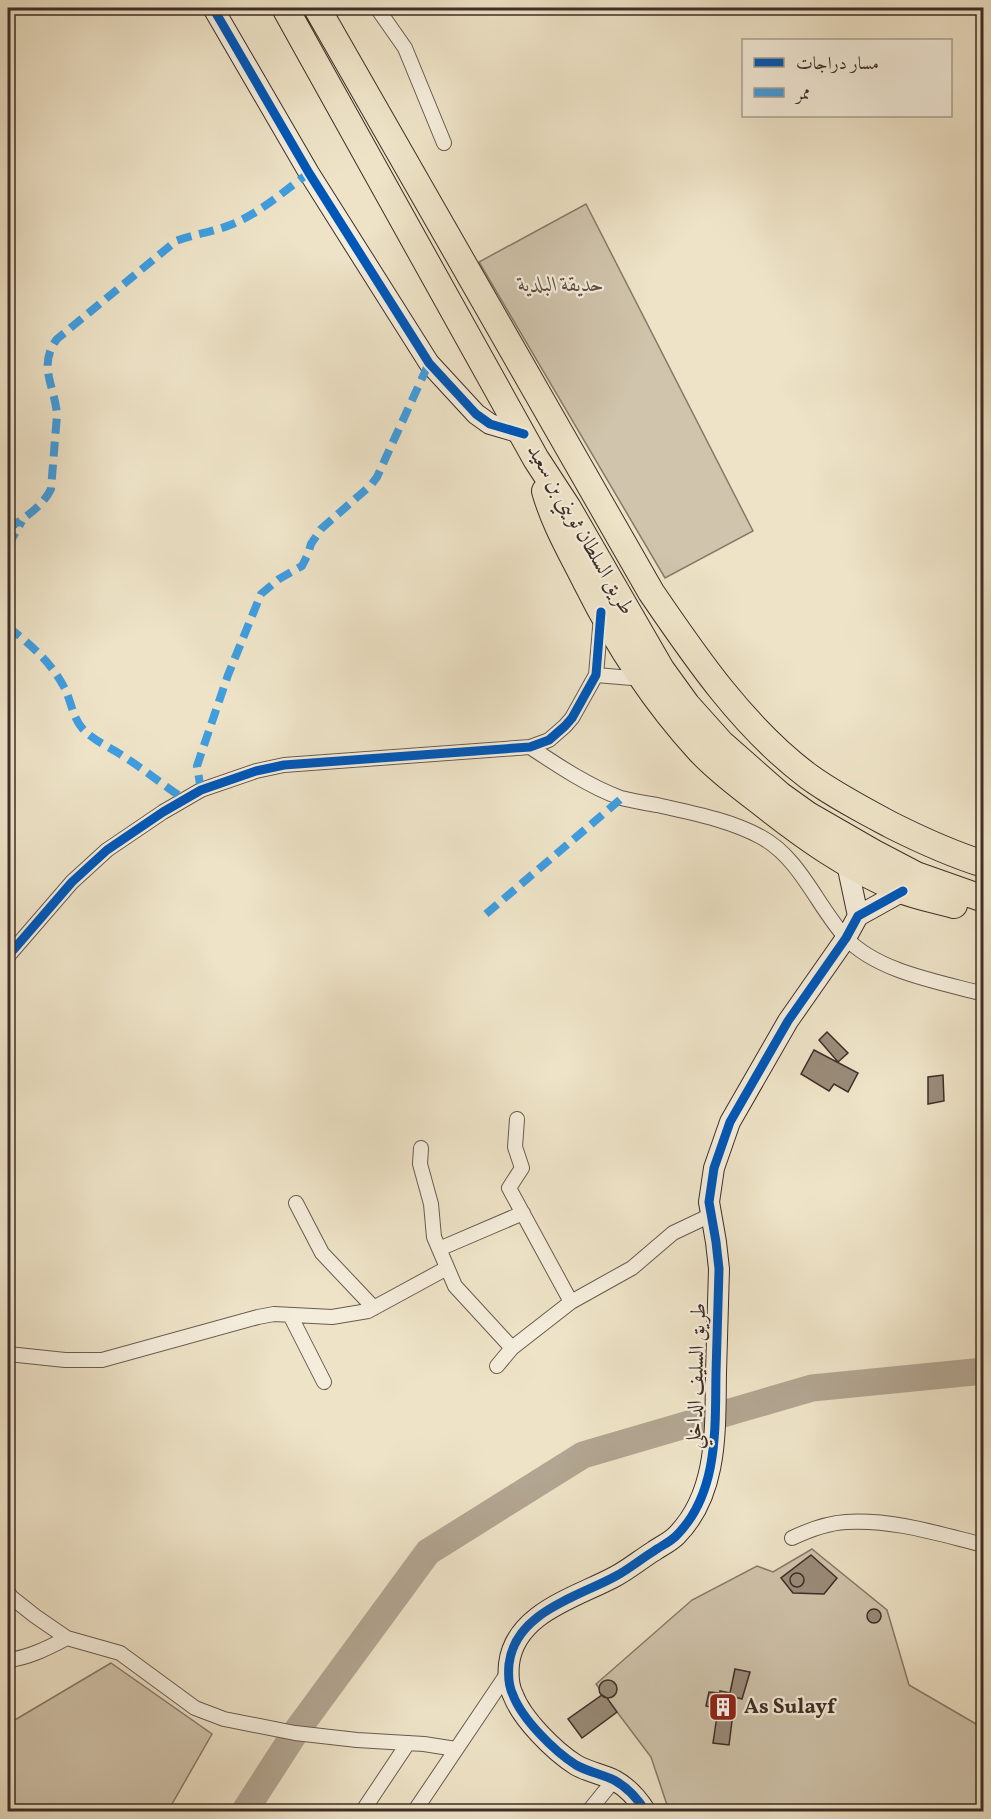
<svg xmlns="http://www.w3.org/2000/svg" width="991" height="1819" font-family="Vollkorn,Amiri,serif">
<style>
.green{fill:#d0c4ac;stroke:#87796a;stroke-width:1.5}
.lines{fill:none;stroke-linecap:round;stroke-linejoin:round}
.river{stroke:#b2a591;stroke-width:27}
.building{fill:#9a8c7a;stroke:#3e2e27;stroke-width:1.5}
.street-casing{stroke:#6a5b4f;stroke-width:16}
.secondary-casing{stroke:#3e2e27;stroke-width:22}
.highway-casing{stroke:#3e2e27;stroke-width:28}
.street{stroke:#f4eddb;stroke-width:14}
.secondary{stroke:#f4eddb;stroke-width:20}
.highway{stroke:#eee3c7;stroke-width:26}
.quiet{stroke:#3f9de0;stroke-width:8;stroke-dasharray:15 8;stroke-linecap:butt}
.cycleway-casing{stroke:#f4eddb;stroke-width:13}
.cycleway{stroke:#0057b8;stroke-width:9}
.labels{text-anchor:middle;dominant-baseline:central;stroke-width:4.5;stroke-linejoin:round;paint-order:stroke}
.park-label{font-size:21px;font-style:italic;fill:#5b4c42;stroke:#f4eddb}
.street-label{font-size:21px;fill:#3e2e27;stroke:#f4eddb}
.poi-label{font-size:21px;font-weight:bold;fill:#3e2e27;stroke:#f4eddb;text-anchor:start}
</style>
<rect width="100%" height="100%" fill="#eee3c7"/>
<filter id="stains"><feTurbulence type="fractalNoise" baseFrequency=".00333" numOctaves="4"/><feColorMatrix values="0 0 0 0 .2 0 0 0 0 .09 0 0 0 0 .02 0 0 0 .5 -.17"/></filter>
<radialGradient id="worn" r=".72"><stop offset=".6" stop-color="#630" stop-opacity="0"/><stop offset="1" stop-color="#630" stop-opacity=".3"/></radialGradient>
<!-- green -->
<path class="green" d="M586,204l167,327 -88,47 -186,-316z
M812,1549l75,61 22,75 74,43v83h-314l-18,-54 -55,-73 96,-84 65,-34 16,6z
M111,1663l101,71 -44,77h-160v-87z"/>
<g class="lines">
<!-- river -->
<path class="river" d="M244,1812l51,-79 133,-181 155,-97 229,-67 172,-17"/>
</g>
<!-- building -->
<path class="building" d="M827,1032l21,21 -10,9 -19,-22z
M814,1050l44,23 -10,19 -14,-8 -5,7 -28,-17z
M943,1075l1,26 -16,3v-27z
M811,1555l26,23 -13,16 -31,-1 -12,-15z
M790 1580a7 7 0 1 1 14 0a7 7 0 1 1-14 0Z
M867 1616a7 7 0 1 1 14 0a7 7 0 1 1-14 0Z
M735,1669l15,3 -8,27 -7,-2 -6,48 -16,-2 5,-34 -12,-3 3,-14 11,1v-2l10,2z
M599 1689a9 9 0 1 1 18 0a9 9 0 1 1-18 0Z
M602,1695l5,3 10,14 -35,26 -14,-19z"/>
<g class="lines">
<!-- street casing -->
<g class="street-casing">
<path id="street" d="M377,8l28,40 39,95
M596,675l48,4
M530,747c27,18 60,40 91,51 12,3 24,5 36,7 35,8 73,15 104,32 39,21 56,69 85,101 32,34 94,44 138,56
M8,956l64,-74 35,-32 56,-38 38,-22 55,-19 28,-6 246,-18 19,-7 16,-14 7,-8 24,-43 5,-59
M517,1119l-2,28 7,21 -13,20 62,114
M421,1148l-1,16 11,40 3,33 21,49 57,62
M296,1203l26,50 52,55
M439,1249l84,-36
M290,1315l34,67
M8,1354l57,6h37l156,-43 16,-3 58,3 36,-6 79,-43
M497,1366l15,-18 59,-46 61,-34 41,-35 38,-18
M792,1538c17,-8 35,-15 54,-16 47,-3 93,12 138,23
M8,1592l3,5 24,19 32,22 53,15 75,55 29,11 71,14 62,7 67,4 32,5
M8,1660c20,-2 40,-12 59,-22
M362,1812l46,-69
M414,1812l95,-141
M588,1812l26,-32"/>
</g>
<!-- secondary casing -->
<g class="secondary-casing">
<path id="secondary" d="M213,8l96,165 120,190 47,51 14,10 34,10
M847,864l11,52
M646,1812c-8,-13 -19,-25 -32,-32 -12,-6 -26,-8 -38,-15 -22,-14 -54,-46 -63,-70 -5,-10 -5,-20 -4,-31 6,-52 69,-67 107,-88 13,-7 25,-17 38,-25 7,-5 16,-9 22,-15 43,-43 39,-108 40,-163 1,-35 2,-70 3,-104l-3,-27 -7,-40 5,-34 16,-46 58,-101 58,-83 12,-22 45,-25"/>
</g>
<!-- highway casing -->
<g class="highway-casing">
<path id="highway" d="M285,8l251,451 32,49 93,161 26,36 34,38 59,52 28,20 66,38 42,22 68,24
M317,8l334,584c45,66 92,135 157,184 26,19 55,34 83,49 30,15 60,29 93,39
M545,491c9,32 26,61 41,91 30,60 68,119 114,169 18,19 39,35 59,50 44,35 90,68 142,89 17,7 36,10 53,15"/>
</g>
<!-- street -->
<use href="#street" class="street"/>
<!-- secondary -->
<use href="#secondary" class="secondary"/>
<!-- highway -->
<use href="#highway" class="highway"/>
<!-- quiet -->
<path class="quiet" d="M8,529c15,-10 35,-23 43,-40l6,-74c-2,-29 -20,-49 0,-76l119,-98c18,-7 37,-9 54,-16 29,-11 54,-34 79,-52
M8,546l14,-25
M8,627c21,16 43,35 56,60 7,13 8,29 18,41 11,12 25,18 38,26 22,14 42,30 64,45
M201,790l-4,-24 3,-9 28,-82 33,-81 18,-15 23,-13 6,-12 3,-10 10,-15 50,-44 6,-8 52,-114
M486,914l136,-116"/>
<!-- cycleway casing -->
<g class="cycleway-casing">
<path id="cycleway" d="M213,8l96,165 120,190 47,51 14,10 34,10
M8,956l64,-74 35,-32 56,-38 38,-22 55,-19 28,-6 246,-18 19,-7 16,-14 7,-8 24,-43 5,-63
M646,1812c-8,-13 -19,-25 -32,-32 -12,-6 -26,-8 -38,-15 -22,-14 -54,-46 -63,-70 -5,-10 -5,-20 -4,-31 6,-52 69,-67 107,-88 13,-7 25,-17 38,-25 7,-5 16,-9 22,-15 43,-43 39,-108 40,-163 1,-35 2,-70 3,-104l-3,-27 -7,-40 5,-34 16,-46 58,-101 58,-83 12,-22 45,-25"/>
</g>
<!-- cycleway -->
<use href="#cycleway" class="cycleway"/>
</g>
<!-- icons -->
<defs>
<g id="building-square" transform="scale(1.5)"><rect x="-9" y="-9" width="18" height="18" rx="4" fill="#8f2418" stroke="#f4eddb"/><path d="M-4-6H4V6H1V3H-1V6H-4ZM-2.5-4.3h1.7v1.8h-1.7ZM.8-4.3h1.7v1.8H.8ZM-2.5-1h1.7V.8h-1.7ZM.8-1h1.7V.8H.8Z" fill="#fff"/></g>
</defs>
<g fill-rule="evenodd">
<use href="#building-square" x="723" y="1707"/>
</g>
<g class="labels">
<!-- park labels -->
<g class="park-label">
<text x="561" y="285">حديقة البلدية</text>
</g>
<!-- street labels -->
<g class="street-label">
<text transform="translate(580 530) rotate(60)">طريق السلطان ثويني بن سعيد</text>
<text transform="translate(697 1376) rotate(-88)">طريق السليف الداخلي</text>
</g>
<!-- poi labels -->
<g class="poi-label">
<text x="744" y="1707">As Sulayf</text>
</g>
</g>
<!-- margin -->
<rect width="991" height="1819" fill="none" stroke="#eee3c7" stroke-width="30"/>
<rect x="9" y="9" width="973" height="1801" fill="none" stroke="#3e2e27" stroke-width="3"/>
<rect x="15" y="15" width="961" height="1789" fill="none" stroke="#3e2e27" stroke-width="1.5"/>
<!-- legend -->
<rect x="742" y="39" width="210" height="78" fill="#f4eddb" stroke="#aba193" stroke-width="1.5"/>
<rect x="754" y="58" width="30" height="9" fill="#0057b8" stroke="#aba193" stroke-width="1.5"/>
<text x="796" y="69" font-size="18" fill="#3e2e27">مسار دراجات</text>
<rect x="754" y="88" width="30" height="9" fill="#3f9de0" stroke="#aba193" stroke-width="1.5"/>
<text x="796" y="99" font-size="18" fill="#3e2e27">ممر</text>
<rect width="100%" height="100%" filter="url(#stains)"/>
<rect width="100%" height="100%" fill="url(#worn)"/>
</svg>
